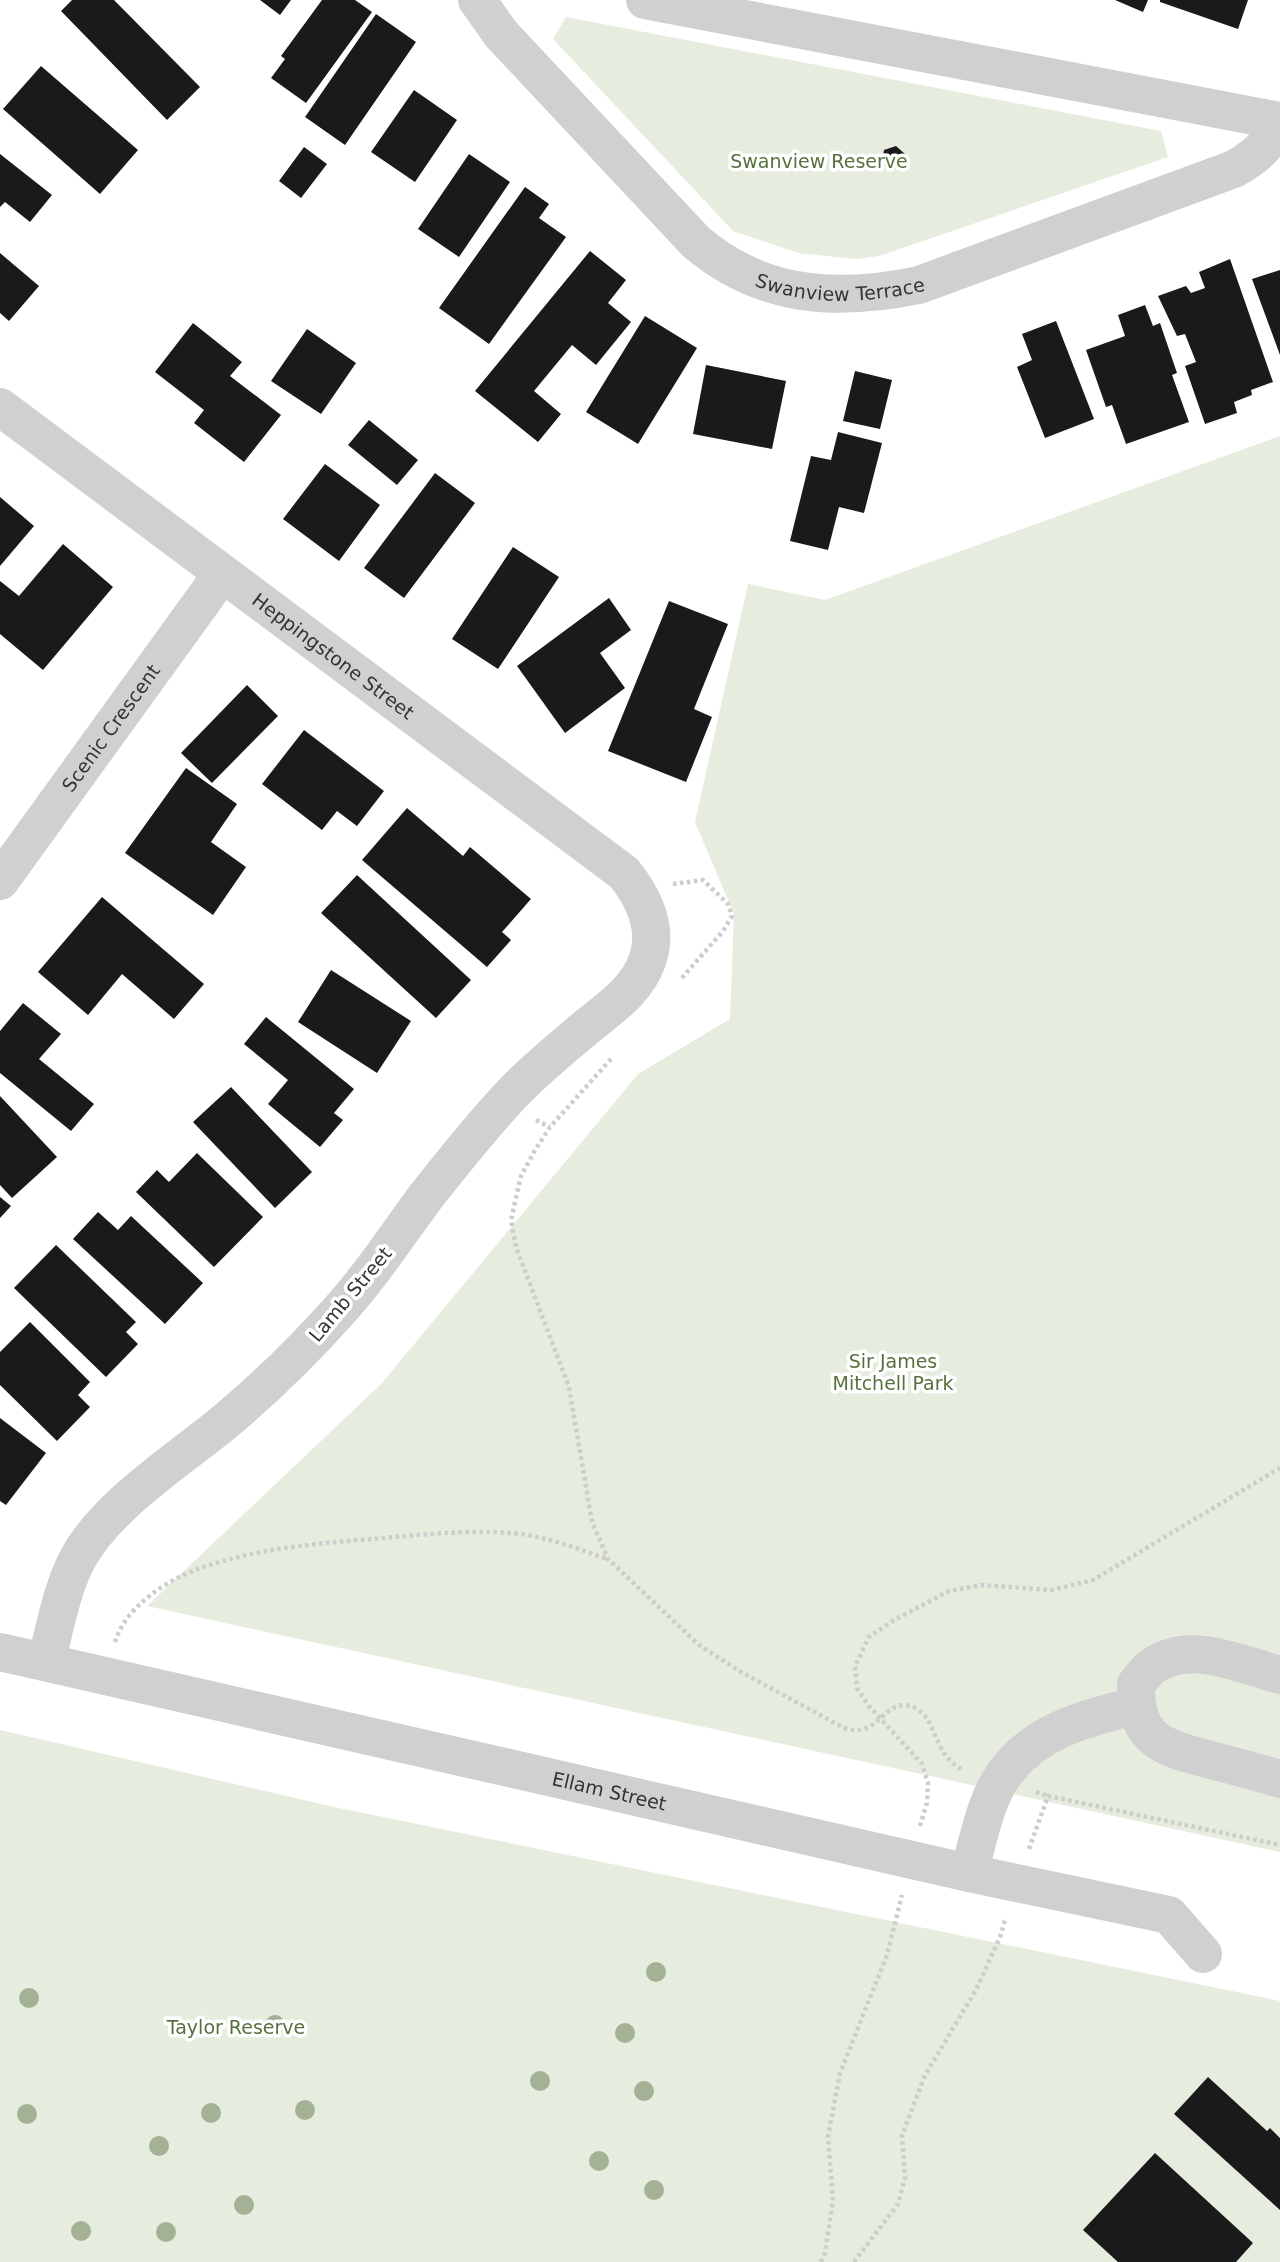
<svg xmlns="http://www.w3.org/2000/svg" width="1280" height="2262" font-family="'DejaVu Sans',sans-serif">
<style>
.green{fill:#e6ecde}
.building{fill:#1a1a1a}
.lines{fill:none;stroke-linecap:round;stroke-linejoin:round}
.path{stroke:#cdcdcd;stroke-width:4.5;stroke-dasharray:3.5 3.5;stroke-linecap:butt}
.minor{stroke:#d0d0d0;stroke-width:38}
.tree{fill:#a3b195}
.labels{text-anchor:middle;dominant-baseline:central;stroke-width:7;stroke-linejoin:round;paint-order:stroke}
.park-label{font-size:19px;fill:#57713e;stroke:#fff}
.street-label{font-size:19px;fill:#333;stroke:#fff}
</style>
<rect width="100%" height="100%" fill="#fff"/>
<!-- green -->
<path class="green" d="M566,17l595,114 7,26 -289,99 -23,3 -58,-6 -65,-22 -180,-192z
M1280,436v1416l-1133,-246 235,-223 256,-309 92,-55 4,-105 -39,-92 53,-238 77,16z
M0,1730l334,77 946,194v261h-1280z"/>
<!-- building -->
<path class="building" d="M72,0h42l86,87 -33,33 -106,-109z
M260,0h31l-11,15z
M322,0h33l17,12 -66,91 -35,-25 14,-19 -4,-3z
M1115,0h33l-5,12z
M1160,0h88l-10,29 -78,-27z
M376,14l40,28 -71,103 -40,-28z
M41,66l97,84 -38,44 -97,-85z
M414,90l43,30 -42,62 -44,-30z
M896,146l9,8 -3,12 -12,4 -8,-8 2,-12z
M304,147l23,17 -26,34 -22,-17z
M0,154l52,41 -22,27 -25,-20 -5,5z
M469,154l41,28 -51,75 -41,-28z
M525,187l24,17 -10,14 27,19 -77,107 -50,-36z
M590,251l36,29 -18,23 23,19 -35,43 -24,-20 -38,46 27,23 -23,28 -63,-51z
M0,253l39,33 -30,35 -9,-8z
M1230,259l43,123 -22,8 1,5 -18,7 3,11 -32,11 -20,-58 11,-4 -11,-28 -8,2 -19,-40 28,-10 5,7 14,-5 -6,-16z
M1280,270v85l-28,-76z
M1145,305l8,21 7,-3 17,50 -5,2 17,47 -63,22 -14,-39 -6,2 -20,-57 39,-14 -7,-21z
M645,316l52,32 -59,96 -52,-32z
M1056,321l38,98 -49,19 -28,-71 15,-7 -10,-26z
M193,323l49,39 -12,14 51,39 -37,47 -50,-39 10,-13 -49,-38z
M307,329l49,34 -35,51 -50,-33z
M706,365l80,16 -14,68 -79,-15z
M855,371l37,9 -12,49 -37,-8z
M369,420l49,40 -21,25 -49,-40z
M838,432l44,11 -18,70 -25,-6 -11,43 -38,-9 21,-85 20,4z
M325,464l55,41 -41,56 -56,-42z
M435,473l40,30 -71,95 -40,-30z
M0,497l34,29 -34,40z
M63,544l50,43 -70,83 -43,-36v-53l19,15z
M513,547l46,30 -61,92 -46,-30z
M609,598l22,32 -31,23 25,35 -60,45 -48,-67z
M669,601l59,23 -34,85 18,8 -26,65 -78,-31z
M247,685l31,31 -66,67 -31,-30z
M304,730l80,61 -27,35 -20,-15 -15,19 -60,-46z
M186,768l51,36 -26,38 35,25 -33,48 -88,-62z
M407,808l56,48 7,-9 61,52 -29,33 9,8 -24,27 -125,-107z
M357,875l114,105 -35,38 -115,-105z
M102,897l102,87 -30,35 -52,-45 -34,41 -50,-43z
M331,970l80,51 -34,52 -79,-51z
M23,1003l38,31 -22,25 55,45 -23,27 -71,-58v-42z
M266,1017l88,72 -20,24 9,7 -23,27 -52,-43 20,-24 -44,-36z
M231,1087l81,85 -37,36 -82,-86z
M0,1096l57,61 -45,41 -12,-13z
M197,1153l66,64 -49,50 -78,-75 21,-22 12,12z
M0,1197l11,9 -11,12z
M98,1212l20,18 13,-14 72,67 -38,41 -92,-85z
M56,1245l80,77 -10,10 12,12 -32,33 -92,-89z
M30,1322l60,60 -12,13 12,12 -33,34 -57,-56v-33z
M0,1418l46,35 -40,52 -6,-4z
M1208,2077l59,54 3,-3 10,10v72l-106,-96z
M1155,2153l98,90 -17,19h-118l-35,-32z"/>
<g class="lines">
<!-- path -->
<path class="path" d="M673,884l30,-4 25,24 4,12 -9,15 -42,48
M611,1059l-61,68 -16,25 -13,24 -10,44 5,27 53,140 23,135 16,37 91,86 42,27 103,56c36,12 39,-32 69,-21 25,10 19,49 51,63
M536,1120l14,7
M115,1642c10,-34 49,-60 80,-72 60,-22 125,-27 188,-32 46,-4 92,-9 138,-4 29,4 58,15 86,25
M1036,1792l12,4
M920,1826l7,-23 1,-20 -6,-19 -53,-58 -12,-18 -2,-22 14,-29 25,-17 55,-29 32,-6 71,5 41,-10 187,-112
M1029,1849l19,-53 232,49
M821,2262l4,-9 8,-53 -5,-63 12,-64 47,-118 15,-60
M854,2262l44,-58 7,-26 -3,-43 23,-60 51,-85 24,-53 6,-20"/>
<!-- minor -->
<g class="minor">
<path id="s1" d="M477,0l24,34 195,208c66,56 140,60 223,43l315,-116c21,-12 37,-24 43,-48"/>
<path d="M645,0l635,121"/>
<path id="s2" d="M0,407l624,466c20,25 35,56 23,88 -10,30 -40,49 -64,69 -25,21 -52,43 -74,67 -29,31 -56,65 -82,98 -30,40 -56,81 -90,118 -34,38 -71,74 -110,107 -48,40 -121,85 -150,140 -16,31 -22,69 -31,102"/>
<path id="s3" d="M0,881l222,-307"/>
<path id="s4" d="M0,1652l969,221 200,42 34,39"/>
<path d="M1280,1675c-38,-10 -87,-34 -124,-11 -8,4 -14,13 -20,20 -1,57 26,63 75,76 23,6 46,12 69,19"/>
<path d="M969,1873c8,-28 15,-66 30,-91 29,-49 85,-64 137,-76"/>
</g>
</g>
<!-- trees -->
<g class="tree">
<circle cx="656" cy="1972" r="10"/>
<circle cx="29" cy="1998" r="10"/>
<circle cx="275" cy="2025" r="10"/>
<circle cx="625" cy="2033" r="10"/>
<circle cx="540" cy="2081" r="10"/>
<circle cx="644" cy="2091" r="10"/>
<circle cx="305" cy="2110" r="10"/>
<circle cx="211" cy="2113" r="10"/>
<circle cx="27" cy="2114" r="10"/>
<circle cx="159" cy="2146" r="10"/>
<circle cx="599" cy="2161" r="10"/>
<circle cx="654" cy="2190" r="10"/>
<circle cx="244" cy="2205" r="10"/>
<circle cx="81" cy="2231" r="10"/>
<circle cx="166" cy="2232" r="10"/>
</g>
<g class="labels">
<!-- park labels -->
<g class="park-label">
<text x="819" y="161">Swanview Reserve</text>
<text x="893" y="1361">Sir James<tspan x="893" dy="22">Mitchell Park</tspan></text>
<text x="236" y="2027">Taylor Reserve</text>
</g>
<!-- street labels -->
<g class="street-label">
<text stroke="none"><textPath href="#s1" startOffset="483">Swanview Terrace</textPath></text>
<text stroke="none"><textPath href="#s2" startOffset="416">Heppingstone Street</textPath></text>
<text stroke="none"><textPath href="#s3" startOffset="189">Scenic Crescent</textPath></text>
<text transform="translate(350 1294) rotate(-50)">Lamb Street</text>
<text stroke="none"><textPath href="#s4" startOffset="625">Ellam Street</textPath></text>
</g>
</g>
</svg>
